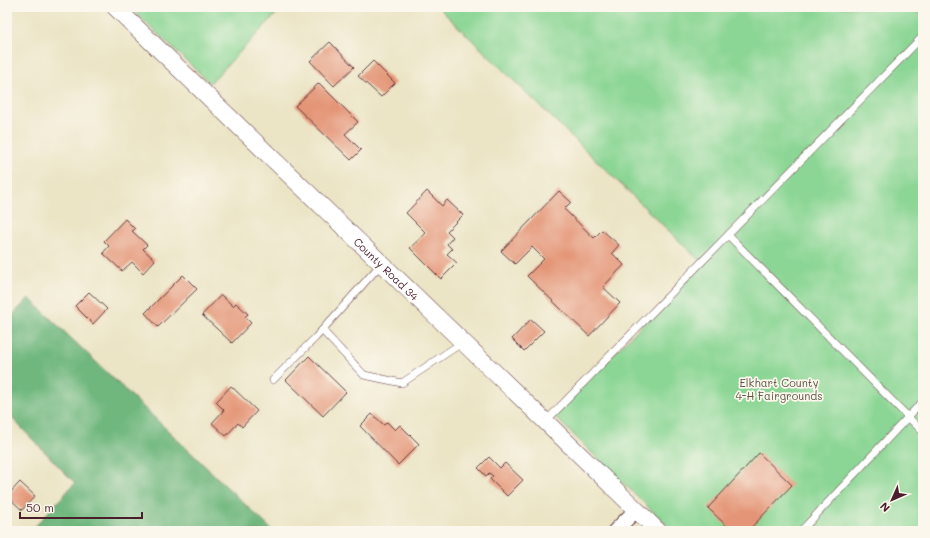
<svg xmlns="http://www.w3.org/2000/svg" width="930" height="538" font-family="Mali,sans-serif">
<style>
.green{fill:#8bd694;stroke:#6a7a60}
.forest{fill:#70b77e;stroke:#5d6b54}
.building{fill:#e49577}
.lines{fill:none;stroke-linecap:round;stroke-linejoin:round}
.service-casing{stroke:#623d42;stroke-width:8}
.minor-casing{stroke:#623d42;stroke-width:16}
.tertiary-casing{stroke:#623d42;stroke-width:18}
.service{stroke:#fff;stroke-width:7}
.minor{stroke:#fff;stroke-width:14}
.tertiary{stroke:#fff;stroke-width:17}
.labels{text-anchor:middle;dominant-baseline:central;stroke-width:3.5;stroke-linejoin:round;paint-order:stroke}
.street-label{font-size:11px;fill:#4a1f2b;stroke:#fbf7ec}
.park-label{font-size:11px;fill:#5e564a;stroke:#fbf7ec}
</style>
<rect width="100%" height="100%" fill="#fbf7ec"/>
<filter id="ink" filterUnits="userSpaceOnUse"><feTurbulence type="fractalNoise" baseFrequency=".025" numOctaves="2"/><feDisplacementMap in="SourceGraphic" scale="8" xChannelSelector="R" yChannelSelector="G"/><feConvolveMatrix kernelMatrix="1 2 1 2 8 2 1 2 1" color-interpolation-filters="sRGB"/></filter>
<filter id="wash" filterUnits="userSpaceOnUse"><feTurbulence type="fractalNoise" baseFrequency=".012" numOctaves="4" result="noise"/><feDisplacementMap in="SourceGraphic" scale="16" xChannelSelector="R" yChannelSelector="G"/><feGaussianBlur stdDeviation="0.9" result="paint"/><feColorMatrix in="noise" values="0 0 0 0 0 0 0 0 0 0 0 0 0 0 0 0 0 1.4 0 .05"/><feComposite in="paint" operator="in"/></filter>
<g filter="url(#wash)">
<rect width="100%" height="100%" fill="#ebe4c5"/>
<!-- green -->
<path class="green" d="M129,7h154l-73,76z
M438,7h485v524h-250l-119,-115 148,-153z"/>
<!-- forest -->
<path class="forest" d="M29,298l244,233h-242l44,-48 -68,-70v-92z"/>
<g id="blocks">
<!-- building -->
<path class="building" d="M330,42l24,25 -20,19 -24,-25z
M373,61l22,22 -14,14 -23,-21z
M319,83l39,39 -13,12 16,16 -10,10 -56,-54z
M427,191l15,15 5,-6 16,15 -16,16 6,6 -6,7 5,5 -5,5 10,9 -16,16 -31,-31 16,-15 -20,-20z
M559,191l12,11 -7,7 30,29 8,-8 17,15 -7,8 12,12 -21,22 17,16 -31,33 -62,-60 17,-17 -12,-12 -17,17 -14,-13z
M125,219l10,10 -3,2 15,14 -4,4 12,11 -12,13 -11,-11 -10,9 -19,-18 6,-7 -5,-5z
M183,275l14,14 -39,38 -13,-14z
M89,292l18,17 -14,15 -18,-18z
M221,295l12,11 3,-3 12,11 -3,3 6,6 -19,20 -30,-28z
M531,319l13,12 -20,20 -12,-12z
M309,356l37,36 -23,24 -37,-36z
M231,386l26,25 -15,16 -4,-4 -12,13 -14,-13 12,-13 -8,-8z
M372,414l12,11 3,-3 8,8 5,-5 19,19 -21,21 -38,-39z
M759,453l33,32 -44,46h-16l-24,-23z
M489,457l11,11 5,-5 18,17 -16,16 -17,-17 3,-3 -4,-3 -3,3 -8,-8z
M20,482l15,14 -13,14 -15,-14z"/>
</g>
</g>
<g filter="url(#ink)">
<use href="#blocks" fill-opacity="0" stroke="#623d42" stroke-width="1"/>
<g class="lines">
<!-- service casing -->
<g class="service-casing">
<path id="service" d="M917,7l6,6
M728,235l195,-199
M322,330l42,45 38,8 61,-41
M273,380l43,-43 66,-74
M546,421l182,-186 195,197
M801,531l122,-130"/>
</g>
<!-- minor casing -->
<g class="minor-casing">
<path id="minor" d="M615,531l21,-21"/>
</g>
<!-- tertiary casing -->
<g class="tertiary-casing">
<g id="tertiary">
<path id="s1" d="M115,7l430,414 113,110"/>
</g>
</g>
<!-- service -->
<use href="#service" class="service"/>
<!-- minor -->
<use href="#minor" class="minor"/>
<!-- tertiary -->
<use href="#tertiary" class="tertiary"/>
</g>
</g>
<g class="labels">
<!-- street labels -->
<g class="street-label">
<text stroke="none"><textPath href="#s1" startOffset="377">County Road 34</textPath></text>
</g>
<!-- park labels -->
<g class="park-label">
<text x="779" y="382">Elkhart County<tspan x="779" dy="13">4-H Fairgrounds</tspan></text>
</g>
</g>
<!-- margin -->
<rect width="930" height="538" fill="none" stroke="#fbf7ec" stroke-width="24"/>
<!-- north arrow -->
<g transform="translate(892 500) rotate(225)" stroke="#fbf7ec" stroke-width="3" paint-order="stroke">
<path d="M0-3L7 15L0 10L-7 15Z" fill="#4a1f2b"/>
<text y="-6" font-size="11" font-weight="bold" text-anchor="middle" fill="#4a1f2b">N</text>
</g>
<!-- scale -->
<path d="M20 512v6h122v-6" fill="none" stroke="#4a1f2b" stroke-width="2"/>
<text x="26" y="512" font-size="12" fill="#4a1f2b" stroke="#fbf7ec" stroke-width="3" paint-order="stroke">50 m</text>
</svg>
